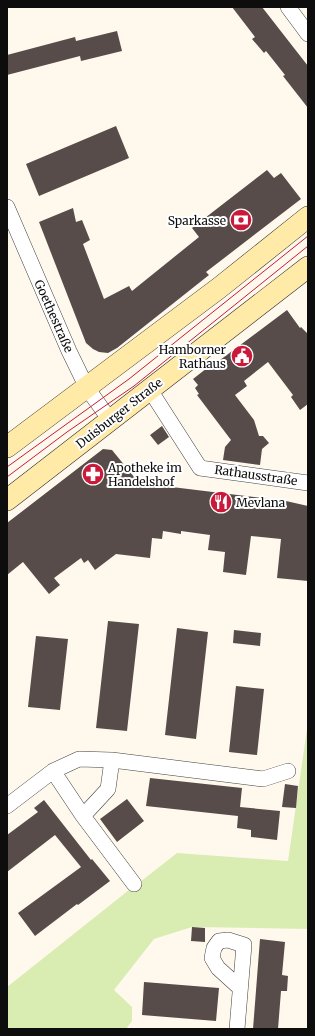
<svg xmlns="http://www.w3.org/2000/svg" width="315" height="1036" font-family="Merriweather,serif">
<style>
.green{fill:#d9edb3}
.building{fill:#574c49}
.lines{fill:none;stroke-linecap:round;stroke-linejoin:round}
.street-casing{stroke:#404040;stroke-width:16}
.secondary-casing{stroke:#2f2f2f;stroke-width:22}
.street{stroke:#fff;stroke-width:15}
.secondary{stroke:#ffeaa8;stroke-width:21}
.tram{stroke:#c91a3a;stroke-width:1}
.labels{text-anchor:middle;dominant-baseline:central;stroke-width:4;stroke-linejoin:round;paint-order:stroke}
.poi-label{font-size:12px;fill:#0d0d0d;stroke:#fff;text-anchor:end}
.street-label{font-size:12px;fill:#0d0d0d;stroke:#fff}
</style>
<rect width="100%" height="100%" fill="#fff9ed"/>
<!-- green -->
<path class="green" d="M308,722v207l-116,-2 -38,12 -40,51 18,17v14l-6,8h-119v-42l122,-97 -19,-28 30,20 37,-29 111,8z"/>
<!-- building -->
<path class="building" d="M232,7h30l46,59v42l-25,-32 2,-1 -19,-24 -2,2 -12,-14 3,-2z
M117,31l5,20 -41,10 -1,-5 -73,19v-20l68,-18 1,4z
M116,126l13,32 -90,38 -13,-32z
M267,170l7,8 7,-5 20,26 -95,73 3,3 -92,73 -9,5 -9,-1 -6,-3 -7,-6 -47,-121 34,-14 3,14 6,-2 8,20 -7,4 21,55 25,-13 3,5 67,-54 -7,-9z
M287,310l13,18 1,-1 7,7v70l-8,6 -9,-13 2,-2 -25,-33 -24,19 3,5 -12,9 19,25 5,16h4l6,7 -7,6 -2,16 -37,-5 2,-13 6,-7 -34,-45 2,-1 -4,-6 3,-3 -5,-6 14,-11 1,1z
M162,426l7,11 -11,8 -8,-10z
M103,449l9,1 27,33 147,18 22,5v75l-31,-3 4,-39 -30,-3 -5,39 -23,-3 2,-20 -17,-2 2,-15 -29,-4v3l-18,-3 -1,8 -10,-1 -2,20 -34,-4 -21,16 -7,-10 -4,3 -3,-5 -27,20 6,7 -11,9 -26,-32 -16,13v-52z
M108,621l31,3 -12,107 -31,-3z
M177,628l31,4 -12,107 -31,-4z
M234,630l27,3 -1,13 -27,-3z
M36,636l32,3 -8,71 -32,-3z
M236,686l28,3 -7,66 -28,-3z
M150,778l92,10 -2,19 40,4 -3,29 -26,-3v-7l-14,-2 1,-12 -92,-10z
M285,784l13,2 -2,22 -14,-1z
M127,799l17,22 -27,21 -17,-23z
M44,800l47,60 1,-1 18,22 -32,24 -1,-1 -42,32 -17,-23 63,-46 -26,-32 -48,37v-37l31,-23 -4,-4z
M192,927l13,1v14l-14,-1z
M260,939l25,3 -3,33 6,1 -1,15h-6l-3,38h-25z
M144,982l75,6 -3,33 -74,-6z"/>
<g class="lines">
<!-- street casing -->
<g class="street-casing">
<path id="street" d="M288,7l20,27
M7,207l62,144 18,37 23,32
M150,390l50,78 108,15
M53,771l30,45 51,68
M7,806l46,-35 26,-12 33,1 151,19 25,-8
M83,816l25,-27 4,-29
M237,1029l7,-84 -16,-5 -9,1 -5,7 -2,10 6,10 22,20"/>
</g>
<!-- secondary casing -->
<g class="secondary-casing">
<path id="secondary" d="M7,447l212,-159 89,-71
M7,500l301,-233"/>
</g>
<!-- street -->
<use href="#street" class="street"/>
<!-- secondary -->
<use href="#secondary" class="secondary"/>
<!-- tram -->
<path class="tram" d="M7,467l122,-88 179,-143
M7,477l60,-45 67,-46 174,-140"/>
</g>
<!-- icons -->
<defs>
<g id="bank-disc" transform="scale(1.15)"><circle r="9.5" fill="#c91a3a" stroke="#fff"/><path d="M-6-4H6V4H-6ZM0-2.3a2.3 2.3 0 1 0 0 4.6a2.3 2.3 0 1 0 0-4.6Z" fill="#fff"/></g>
<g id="civic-disc" transform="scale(1.15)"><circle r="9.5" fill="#c91a3a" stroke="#fff"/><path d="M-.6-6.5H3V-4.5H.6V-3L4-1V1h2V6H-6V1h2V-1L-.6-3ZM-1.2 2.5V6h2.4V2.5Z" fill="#fff"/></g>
<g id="pharmacy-disc" transform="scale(1.15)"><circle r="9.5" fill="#c91a3a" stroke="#fff"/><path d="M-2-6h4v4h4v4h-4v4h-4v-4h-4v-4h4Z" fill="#fff"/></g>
<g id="restaurant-disc" transform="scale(1.15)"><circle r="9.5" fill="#c91a3a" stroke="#fff"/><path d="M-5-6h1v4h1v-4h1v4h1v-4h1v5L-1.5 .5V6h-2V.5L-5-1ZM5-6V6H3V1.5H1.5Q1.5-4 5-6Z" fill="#fff"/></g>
</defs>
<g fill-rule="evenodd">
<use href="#bank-disc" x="241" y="220"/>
<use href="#civic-disc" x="242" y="356"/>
<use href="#pharmacy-disc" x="93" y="474"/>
<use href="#restaurant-disc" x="221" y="502"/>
</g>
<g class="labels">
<!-- poi labels -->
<g class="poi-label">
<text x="226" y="220">Sparkasse</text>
<text x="226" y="349">Hamborner<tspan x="226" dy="14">Rathaus</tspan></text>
<text x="108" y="467" text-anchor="start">Apotheke im<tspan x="108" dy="14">Handelshof</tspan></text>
<text x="236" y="502" text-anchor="start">Mevlana</text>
</g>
<!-- street labels -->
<g class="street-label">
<text transform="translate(54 316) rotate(66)">Goethestraße</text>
<text transform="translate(119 413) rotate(-38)">Duisburger Straße</text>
<text transform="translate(256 475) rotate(8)">Rathausstraße</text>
</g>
</g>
<!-- border -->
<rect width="315" height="1036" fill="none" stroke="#0d0d0d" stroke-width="16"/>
</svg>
